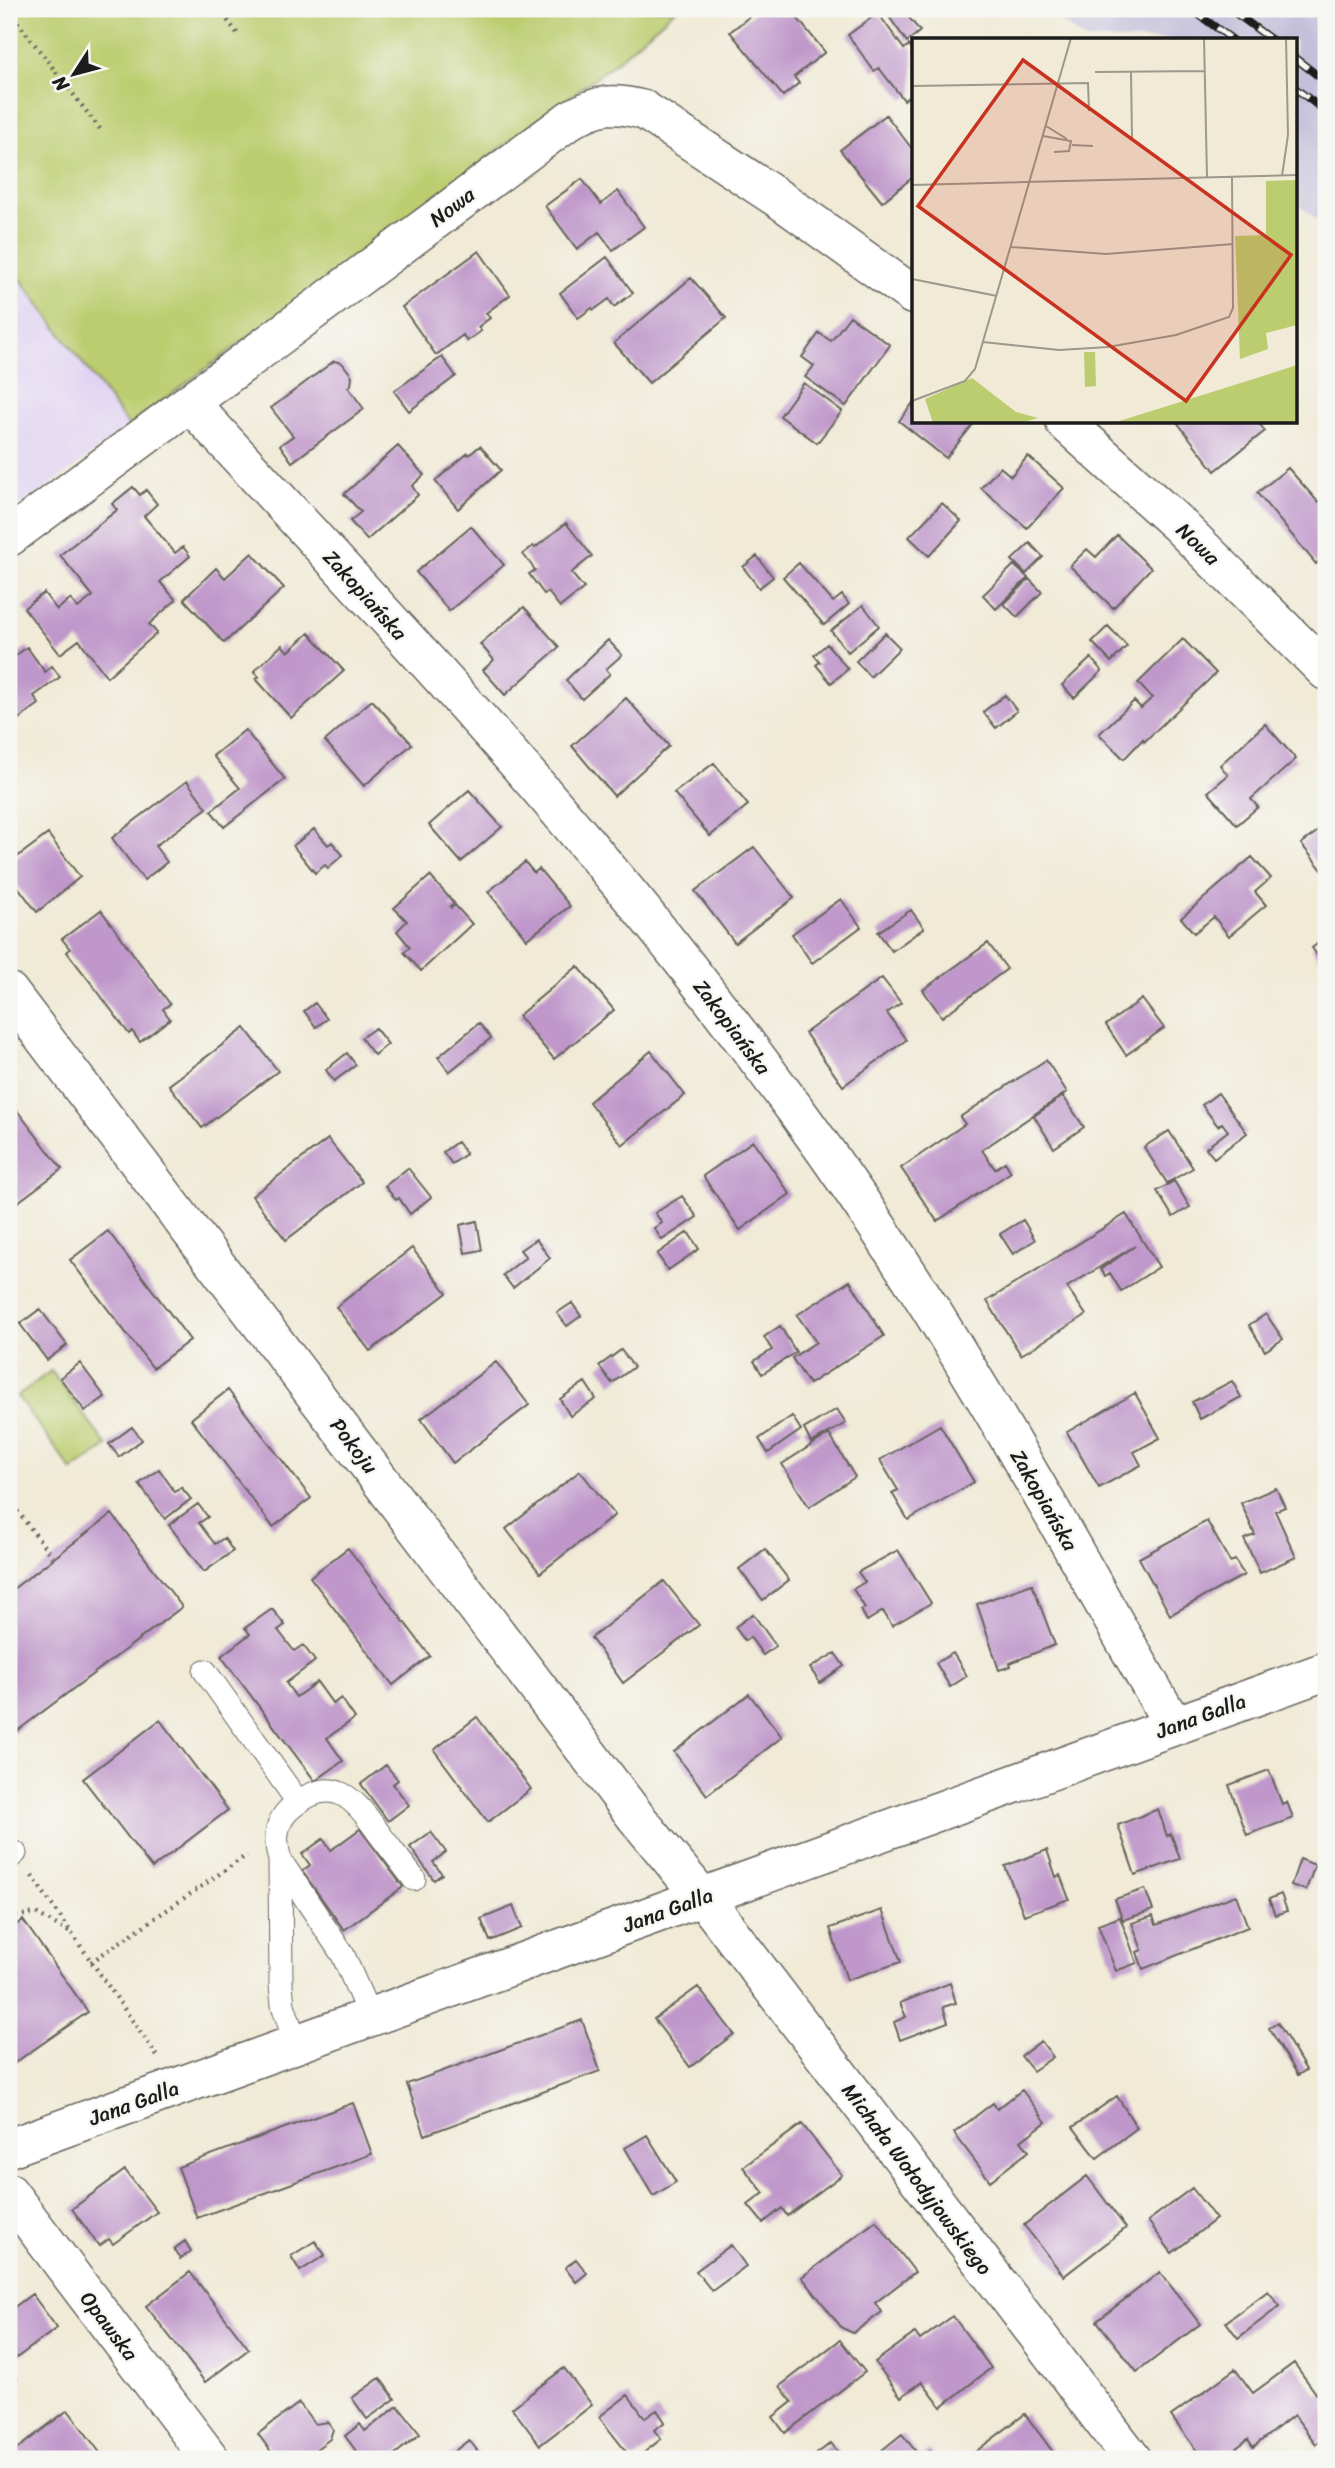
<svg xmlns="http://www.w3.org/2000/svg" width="1335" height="2468" font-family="Sriracha,sans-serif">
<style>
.built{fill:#e1d4f3}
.industrial{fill:#c5c0da}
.green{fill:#bccd70;stroke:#6c7446;stroke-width:2}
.building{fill:#bf97ca}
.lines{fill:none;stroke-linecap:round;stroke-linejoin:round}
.lane-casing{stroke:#66645d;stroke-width:25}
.street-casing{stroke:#66645d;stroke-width:41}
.path{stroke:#66645d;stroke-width:4.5;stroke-dasharray:2 5;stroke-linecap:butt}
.lane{stroke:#fff;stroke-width:23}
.street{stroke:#fff;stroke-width:38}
.rail-casing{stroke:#1c1c1c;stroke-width:8}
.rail{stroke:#f6f6f2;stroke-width:5;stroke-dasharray:16;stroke-linecap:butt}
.labels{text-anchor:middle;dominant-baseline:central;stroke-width:5;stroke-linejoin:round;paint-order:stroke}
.street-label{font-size:21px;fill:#1c1c1c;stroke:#f6f6f2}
.inset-road{fill:none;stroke:#9b988c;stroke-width:2}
.view{fill:#c8321e;fill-opacity:0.15;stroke:#c8321e;stroke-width:3.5}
.inset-edge{fill:none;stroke:#1c1c1c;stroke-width:3.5}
</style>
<rect width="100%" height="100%" fill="#f6f6f2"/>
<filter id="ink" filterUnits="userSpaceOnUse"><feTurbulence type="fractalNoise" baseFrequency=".0143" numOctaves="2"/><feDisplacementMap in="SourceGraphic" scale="14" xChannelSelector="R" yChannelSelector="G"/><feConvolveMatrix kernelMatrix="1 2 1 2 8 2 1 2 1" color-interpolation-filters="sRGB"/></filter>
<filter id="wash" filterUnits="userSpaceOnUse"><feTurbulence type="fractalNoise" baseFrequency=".00686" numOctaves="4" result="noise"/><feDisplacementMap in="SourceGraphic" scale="28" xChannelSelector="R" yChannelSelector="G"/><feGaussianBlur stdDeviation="1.57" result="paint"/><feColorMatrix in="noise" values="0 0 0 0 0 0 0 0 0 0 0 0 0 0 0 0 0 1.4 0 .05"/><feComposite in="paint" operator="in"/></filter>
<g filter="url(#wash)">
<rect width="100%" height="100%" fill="#f0ead6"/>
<!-- built -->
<path class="built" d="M9,263l120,163 -120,90z"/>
<!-- industrial -->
<path class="industrial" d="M1045,9h281v218l-31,-25v-162h-209z"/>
<!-- green -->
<path class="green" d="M9,9h667l-60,53 -487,364 -120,-163z
M51,1371l56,75 -35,25 -55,-75z"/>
<g id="blocks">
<!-- building -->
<path class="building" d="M759,9h31l35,43 -31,25 5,6 -16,13 -53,-64z
M902,9l18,22 -13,11 -17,-24z
M878,13l26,36 5,-4 4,5v43l-9,7 -25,-32 -5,3 -26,-36z
M886,115l27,35v27l-31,25 -42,-52z
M582,179l19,25 17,-13 26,36 -31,23 -14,-18 -22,17 -32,-43z
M479,251l31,44 -24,18 4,5 -12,9 3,4 -14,10 -4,-6 -27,20 -34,-48z
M607,257l26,36 -19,14 -5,-8 -15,11 -2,-2 -14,10 -18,-25z
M691,278l35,40 -77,65 -35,-40z
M850,316l40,29 -44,61 -41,-29 9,-11 -12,-9 17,-24 12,8z
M442,357l14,19 -47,35 -15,-20z
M334,361l8,2 10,13 -1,9 -3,2 16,22 -72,53 -12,-17 13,-9 -22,-28z
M804,383l38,28 -25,32 -37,-27z
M913,403v19h62l-29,36 -47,-37z
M1177,422h81l7,9 -50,40z
M398,446l26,29 -12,11 6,9 -51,45 -17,-19 11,-9 -17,-18z
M480,446l21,24 -43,39 -23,-28 33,-28 1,2z
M1028,456l36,32 -37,40 -46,-40 19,-21 11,9z
M1288,468l30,34 8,-7v60l-10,9 -59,-71z
M133,487l7,8 6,-5 11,14 -13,12 31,37 8,-6 7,9 -30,26 16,18 -27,24 8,9 -50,44 -28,-37 -19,14 -36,-46 20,-15 13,17 13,-11 8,9 15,-12 -33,-41 57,-45 -5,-6z
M942,503l19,18 -32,35 -20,-19z
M566,523l26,33 -21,17 13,15 -24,19 -12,-15 -4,2 -15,-20 6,-4 -12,-16 10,-8 2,2z
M471,526l33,39 -55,46 -33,-39z
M1117,535l34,33 -38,40 -43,-42 17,-17 9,8z
M1030,543l13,14 -17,17 -14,-14z
M252,553l32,35 -60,55 -40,-44 32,-31 9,10z
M757,556l16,21 -14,11 -16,-21z
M799,563l34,39 9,-7 7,9 -25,21 -41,-48z
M1014,565l14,13 -32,31 -13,-14z
M1029,579l13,13 -25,25 -13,-13z
M863,605l16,21 -31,26 -17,-21z
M524,607l35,40 -54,48 -22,-25 11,-10 -14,-16z
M1108,626l19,20 -16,16 -19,-20z
M309,633l35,38 -53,47 -35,-39 3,-2 -5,-6 28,-26 6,7z
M885,633l15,15 -30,29 -14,-16z
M1183,639l33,34 -72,69 -1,-3 -19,20 -25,-25 35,-33 7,7 11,-10 -14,-15z
M608,640l14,15 -16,14 4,5 -28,25 -16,-19z
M827,644l21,25 -17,14 -15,-18 4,-3 -6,-7z
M27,647l18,25 7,-6 8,11 -26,19 5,8 -30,22v-65z
M1091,658l11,13 -28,27 -12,-13z
M1005,695l12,16 -21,17 -13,-16z
M626,698l43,48 -55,50 -42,-50z
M372,700l40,44 -48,42 -39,-45z
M1265,724l31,35 -45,40 7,8 -21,18 -29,-33 20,-17 -8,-10z
M245,730l40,49 -61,48 -13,-16 29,-23 -27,-32z
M714,763l34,42 -38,31 -36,-43z
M187,781l20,27 -52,38 12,16 -23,18 -32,-42z
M469,790l33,37 -41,35 -32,-37z
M1326,825v50l-25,-31z
M314,829l14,16 4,-3 11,13 -15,13 -3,-3 -10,8 -22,-27z
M48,834l32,43 -43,35 -28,-37v-12z
M754,847l40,51 -59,45 -40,-52z
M1252,857l19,21 -16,14 11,13 -37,31 -15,-19 -20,16 -13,-15z
M525,862l9,11 5,-4 31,37 -43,33 -39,-47z
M430,876l24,27 -4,3 1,2 4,-3 17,19 -51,47 -17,-19 6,-5 -13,-16 10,-10 -13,-13z
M841,899l20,28 -49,36 -20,-29z
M101,910l69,94 -7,5 7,10 -30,23 -8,-11 -3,3 -31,-42 -31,-40 3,-3 -8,-10z
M911,910l13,18 -32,23 -14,-19z
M1326,937v30l-14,-19z
M988,943l19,26 -65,48 -19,-27z
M578,966l36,44 -60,49 -36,-43z
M882,978l19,25 -14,10 19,27 -63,46 -38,-53z
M1142,999l22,29 -38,27 -20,-30z
M315,1003l12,16 -11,8 -12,-16z
M479,1023l12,15 -42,34 -11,-15z
M245,1028l33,43 -76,57 -33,-43z
M375,1028l13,16 -14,11 -13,-17z
M651,1051l34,44 -63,50 -33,-43z
M347,1053l9,12 -22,16 -8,-11z
M1046,1060l21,32 -85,58 13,19 10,-7 6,10 -74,49 -36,-53 64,-44 -5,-7z
M1218,1093l29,40 -33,25 -8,-10 22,-17 -6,-8 -4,3 -16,-21z
M1063,1096l21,31 -30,21 -20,-32z
M9,1100l53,69 -44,33 -9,-13z
M1169,1131l24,37 -26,15 -23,-36z
M328,1139l34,43 -76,58 -34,-44z
M753,1141l37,53 -50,36 -37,-54z
M457,1142l9,12 -14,10 -9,-12z
M408,1168l23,29 -21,17 -11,-16 -3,2 -11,-14z
M1174,1181l16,26 -17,10 -16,-26z
M682,1196l15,21 -35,23 -8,-12 8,-5 -7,-10z
M1126,1214l33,53 -38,24 -11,-18 -5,3 -4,-7 34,-23 -68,41 19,28 -65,40 -34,-54z
M1023,1220l12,20 -22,14 -13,-20z
M477,1221l5,29 -17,3 -5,-28z
M108,1231l82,109 -37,28 -83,-108z
M688,1232l11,17 -31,21 -11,-16z
M536,1239l14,19 -37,30 -10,-13 23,-18 -6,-7z
M412,1248l35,45 -77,58 -34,-44z
M850,1281l34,55 -75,48 -17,-26 24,-16 -19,-27z
M572,1303l9,13 -14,10 -10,-13z
M40,1309l27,36 -20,15 -27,-36z
M1266,1314l17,25 -18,12 -16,-26z
M780,1326l16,26 -34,22 -8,-13 18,-11 -8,-13z
M621,1350l13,17 -22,16 -13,-17z
M496,1362l33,43 -76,58 -32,-44z
M80,1363l25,34 -20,14 -25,-33z
M1232,1381l9,16 -41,22 -8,-17z
M585,1382l11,17 -26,17 -10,-17z
M228,1390l83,108 -38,29 -82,-108z
M1135,1393l25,45 -26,14 7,13 -42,23 -32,-56z
M837,1409l9,14 -35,20 -7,-14z
M792,1416l9,14 -33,23 -9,-14z
M940,1425l34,57 -66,38 -16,-27 6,-3 -18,-30z
M132,1427l10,13 -23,17 -10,-13z
M829,1434l26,43 -46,30 -27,-43z
M159,1469l16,23 6,-5 10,12 -26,20 -26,-35z
M580,1471l35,44 -75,58 -34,-44z
M1276,1488l9,19 -10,4 21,46 -36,16 -16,-34 11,-4 -14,-32z
M198,1504l10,13 -9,6 8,11 8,10 9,-6 9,13 -29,21 -35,-47z
M112,1514l70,93 -173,130v-145z
M1207,1521l23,41 5,-2 9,15 -74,40 -31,-57z
M348,1548l82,108 -37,29 -83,-108z
M765,1549l24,31 -26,20 -24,-31z
M898,1550l33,53 -39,23 -9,-15 -16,10 -6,-11 4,-2 -12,-19 12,-7 -7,-10z
M664,1581l35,44 -76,58 -32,-45z
M1032,1584l23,61 -45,18 1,3 -12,4 -22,-66z
M272,1609l13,16 -7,5 16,21 9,-6 12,16 -29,22 10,14 21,-15 16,22 8,-6 14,20 -28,20 16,23 -28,20 -94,-125 29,-22 -5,-6z
M753,1614l23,32 -13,9 -13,-18 -5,4 -10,-14z
M835,1653l9,13 -24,17 -10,-15z
M953,1653l14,23 -17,11 -14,-24z
M749,1694l33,43 -75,58 -33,-43z
M477,1717l54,72 -43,33 -54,-72z
M160,1720l68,90 -76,58 -69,-89z
M386,1765l12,15 -5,4 16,21 -21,16 -27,-37z
M1269,1770l13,34 5,-2 6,16 -46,17 -18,-50z
M1158,1809l9,27 4,-2 9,25 -45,16 -17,-50z
M360,1829l43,58 -59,43 -42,-59 8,-6 -8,-11 21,-15 8,11z
M431,1832l15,20 -13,10 9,12 -8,6 -24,-33z
M1047,1850l9,27 4,-2 9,24 -45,16 -19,-49z
M1300,1859l15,6 -9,25 -15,-5z
M1145,1889l8,21 -30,10 -8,-21z
M1281,1894l6,17 -12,4 -6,-16z
M1236,1895l12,32 -105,42 -6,-17 5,-2 -10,-27 21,-7 3,9z
M513,1906l9,22 -32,13 -9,-22z
M882,1910l19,52 -54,18 -17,-52z
M1120,1917l17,46 -21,8 -18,-46z
M23,1920l65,92 -78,54 -1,-136z
M950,1983l6,20 -13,4 5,15 -48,18 -6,-18 12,-5 -6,-14z
M698,1987l36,47 -44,33 -36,-48z
M582,2020l18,51 -175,64 -18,-51z
M1278,2023l28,47 -8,5 -29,-47z
M1041,2041l12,16 -20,14 -12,-15z
M1022,2090l24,32 -25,19 8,10 -39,30 -36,-48 39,-30 4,6z
M1117,2096l20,32 -40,30 -24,-31z
M353,2103l19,51 -175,64 -19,-51z
M802,2124l40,51 -55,41 -5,-8 -19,15 -15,-18 16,-12 -21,-26z
M647,2135l29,47 -23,14 -28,-48z
M125,2170l32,42 -44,32 -4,-5 -10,7 -27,-37z
M1087,2176l39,52 -62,48 -40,-51z
M1192,2188l24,31 -44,34 -24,-32z
M876,2221l39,51 -40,31 7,9 -29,21 -11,-5 -40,-51z
M185,2241l6,10 -11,8 -6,-10z
M315,2241l10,14 -25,16 -9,-15z
M731,2245l15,21 -34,25 -16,-20z
M576,2259l11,14 -11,9 -11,-14z
M190,2272l59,77 -44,33 -59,-76z
M1160,2272l40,52 -63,48 -40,-51z
M1268,2291l12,15 -42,32 -12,-16z
M32,2294l25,34 -46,34 -2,-4v-17l4,-4 -4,-6v-20z
M953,2316l38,52 -50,39 -19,-25 -21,15 -26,-35 40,-29 5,7z
M840,2340l25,32 -80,61 -12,-16 19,-15 -12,-16z
M1294,2363l24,33 8,-6v46l-10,8 -22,-29 -41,32 -5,-8 -26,20h-19l-32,-43 64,-47 18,24z
M9,2366l8,12 -6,4 7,10 -9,7z
M564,2368l28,37 -52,40 -28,-37z
M380,2378l15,21 -28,20 -15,-21z
M628,2395l17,23 12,-8 8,12 -11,8 7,9 -25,20h-4l-33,-42z
M299,2403l16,21 13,-2 5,7 -3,10 -27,20h-38l7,-6 -14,-19z
M398,2406l22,28 -31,25 -6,-4 -5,4h-16l-17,-23 15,-12 5,7z
M68,2410l33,44 -7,5h-85v-4z
M1025,2414l33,45h-92z
M902,2434l19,24 9,-7 6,8h-46l-8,-9z
M469,2440l15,19h-40z
M831,2443l11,14 -32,2z"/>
</g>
</g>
<g filter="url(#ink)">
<use href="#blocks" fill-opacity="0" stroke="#66645d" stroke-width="2"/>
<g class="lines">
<!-- lane casing -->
<g class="lane-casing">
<path id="lane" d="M205,1671l93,131
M9,1858l6,-5
M280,1860l1,125 2,20 13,39
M370,2017l-27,-62 -63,-95c-6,-21 -5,-39 12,-53 41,-34 62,-9 86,25 12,16 24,31 36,47"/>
</g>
<!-- street casing -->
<g class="street-casing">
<path id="street" d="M190,403c143,157 291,312 427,477 64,76 124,156 183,236 82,112 156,230 225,350 51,86 98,174 149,260
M1065,422l113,102 148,147
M9,537l562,-418c29,-16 42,-17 73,-9l141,93 128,92
M9,992l627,825 80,97 416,545
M9,2148l1317,-477
M9,2193l201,266"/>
</g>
<!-- path -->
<path class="path" d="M219,9l18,24
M9,11l91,118
M9,18l12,-9
M9,1500l44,58
M32,1876l125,180
M9,1917l27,-4 33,19
M91,1962l156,-107"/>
<!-- lane -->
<use href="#lane" class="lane"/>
<!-- street -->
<use href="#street" class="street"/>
<!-- rail casing -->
<g class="rail-casing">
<path id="rail" d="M1191,9l42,31
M1230,9l42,31
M1295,58l31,24
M1295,88l31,24"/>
</g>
<!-- rail -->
<use href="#rail" class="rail"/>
</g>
</g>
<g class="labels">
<!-- street labels -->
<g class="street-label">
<text transform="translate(452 207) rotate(-37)">Nowa</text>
<text transform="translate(1198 544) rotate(44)">Nowa</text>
<text transform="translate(365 595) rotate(48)">Zakopiańska</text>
<text transform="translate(732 1027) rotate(53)">Zakopiańska</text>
<text transform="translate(354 1446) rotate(53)">Pokoju</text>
<text transform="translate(1044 1500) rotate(60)">Zakopiańska</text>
<text transform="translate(1201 1716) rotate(-20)">Jana Galla</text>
<text transform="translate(668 1910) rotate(-20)">Jana Galla</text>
<text transform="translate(134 2103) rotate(-20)">Jana Galla</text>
<text transform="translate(917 2179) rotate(53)">Michała Wołodyjowskiego</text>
<text transform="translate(109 2326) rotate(53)">Opawska</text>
</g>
</g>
<!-- overview -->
<g transform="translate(912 38)">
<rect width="385" height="385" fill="#f0ead6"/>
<path d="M385,142v145l-31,8 2,16 -28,10 -5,-123 31,-1v-54zM172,314h11l1,34 -11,1zM385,327v58h-184l147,-46zM60,340l44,34 22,6 -17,5h-88l-8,-24z" fill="#bccd70"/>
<path class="inset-road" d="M292,0l3,139M183,34l110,-1M219,34l1,66M0,48l176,-3 1,28M134,88l21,13M131,98l28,5 -2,10 -15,1M160,107l21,1M370,138l6,-41 -2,-97M0,147l385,-10M99,209l95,7 127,-10M0,241l85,17M71,304l76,8 49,-3 68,-12 53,-18 4,-9 -1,-131M0,363l53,-20 10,-12 96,-331"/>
<path class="view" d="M111,22l268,195 -105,146 -268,-195z"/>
<rect width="385" height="385" class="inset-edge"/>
</g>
<!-- margin -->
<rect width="1335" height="2468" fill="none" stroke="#f6f6f2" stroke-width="35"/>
<!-- north arrow -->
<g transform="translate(74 74) rotate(234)" stroke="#f6f6f2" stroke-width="5" paint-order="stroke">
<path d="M0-5L12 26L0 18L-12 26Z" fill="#1c1c1c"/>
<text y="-10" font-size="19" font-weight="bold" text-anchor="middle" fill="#1c1c1c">N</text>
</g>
</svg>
